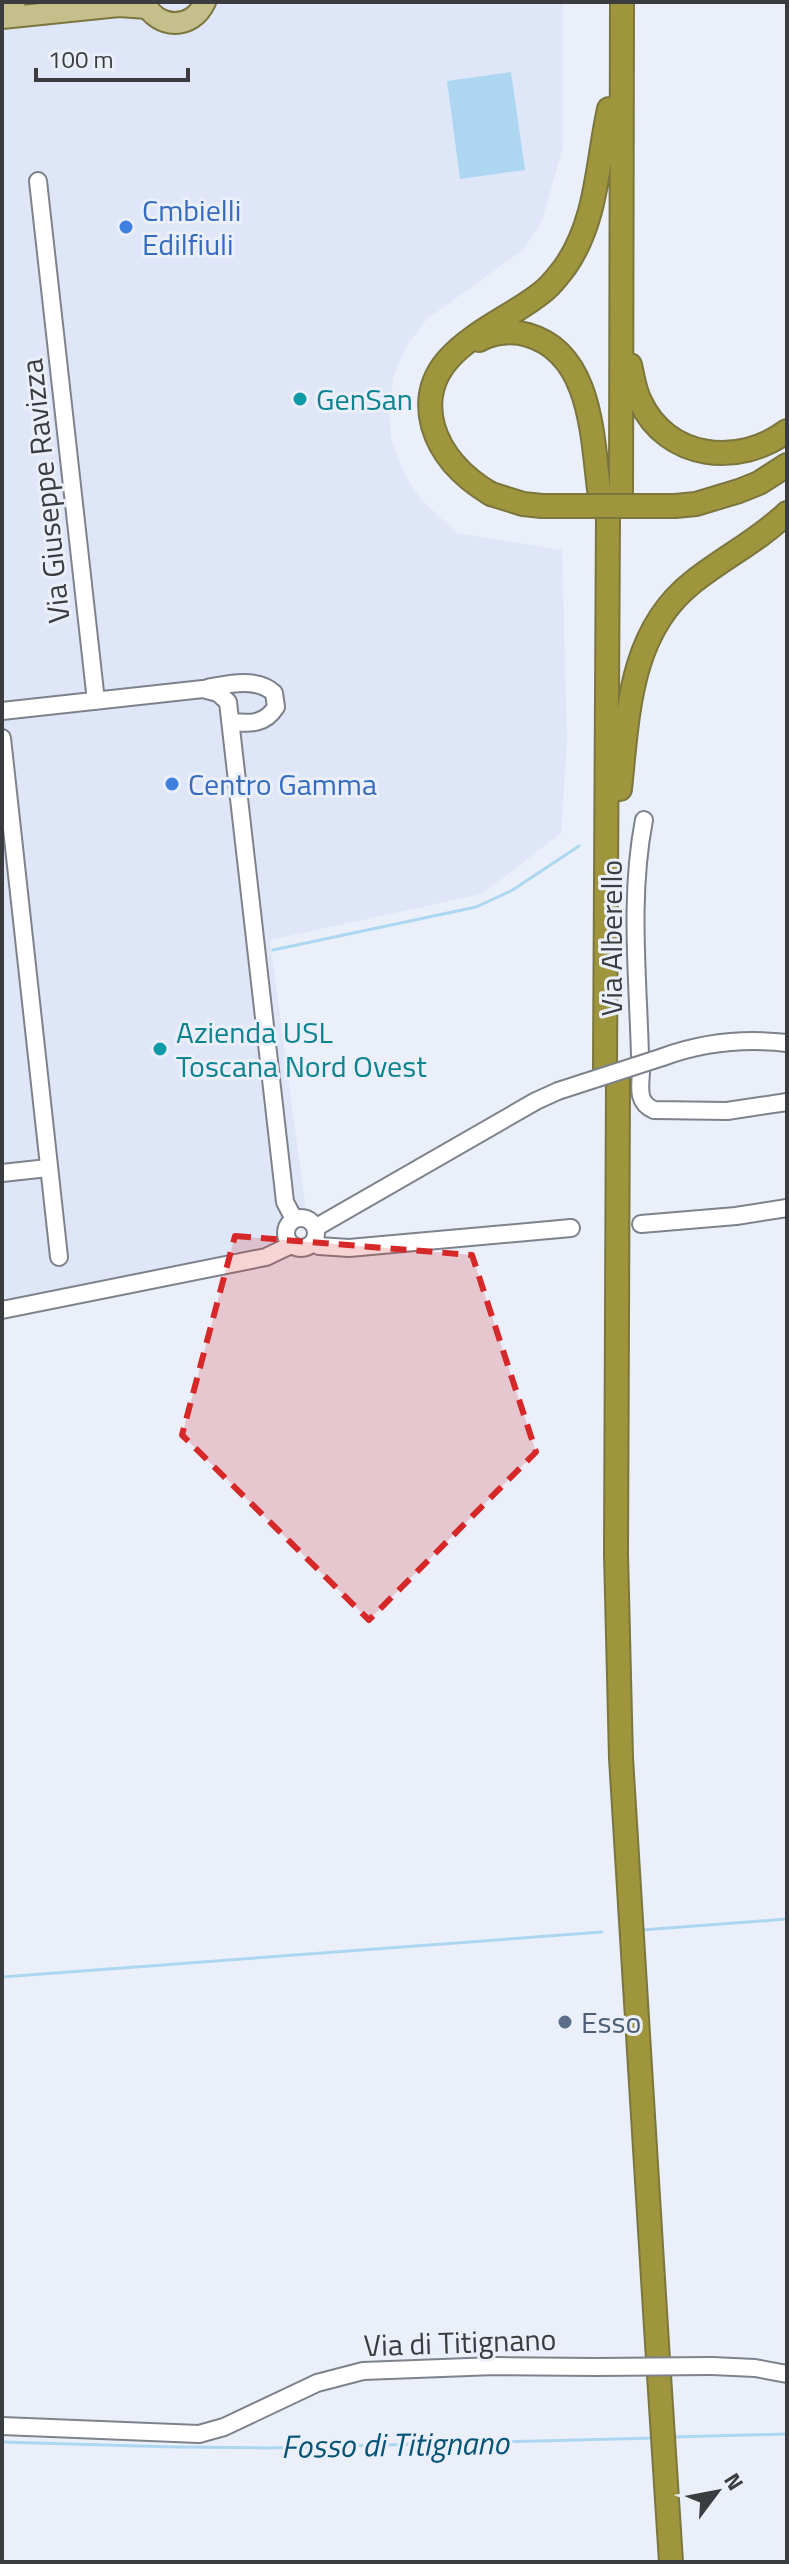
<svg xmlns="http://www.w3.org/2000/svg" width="789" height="2564" font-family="'Titillium Web',sans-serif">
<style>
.built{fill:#dee6f8}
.water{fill:#add7f1}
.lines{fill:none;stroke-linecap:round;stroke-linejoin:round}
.stream{stroke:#add7f1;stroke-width:3}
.minor-casing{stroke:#7d828b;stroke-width:20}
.major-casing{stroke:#7b763e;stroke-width:24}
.highway-casing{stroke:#7b763e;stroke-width:26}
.minor{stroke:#fff;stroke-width:16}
.major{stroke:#c5bf8b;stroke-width:20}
.highway{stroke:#9e953d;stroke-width:22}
.minor-bridge-casing{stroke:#7d828b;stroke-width:20;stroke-linecap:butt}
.highway-bridge-casing{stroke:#7b763e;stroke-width:26;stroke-linecap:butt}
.minor-bridge{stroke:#fff;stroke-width:16}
.highway-bridge{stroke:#9e953d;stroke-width:22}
.marked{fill:#d62828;fill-opacity:0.2;stroke:#d62828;stroke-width:6;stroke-dasharray:16 10;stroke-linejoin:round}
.shop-dot{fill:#3f7fe0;stroke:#eaeff9;stroke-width:3}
.culture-dot{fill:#0f9aa8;stroke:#eaeff9;stroke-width:3}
.service-dot{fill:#5c6f8a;stroke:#eaeff9;stroke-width:3}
.labels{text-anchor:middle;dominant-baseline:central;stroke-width:6;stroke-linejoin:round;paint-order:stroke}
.shop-label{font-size:30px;fill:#366cbe;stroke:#eaeff9;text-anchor:start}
.culture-label{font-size:30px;fill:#0d838f;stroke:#eaeff9;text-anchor:start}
.street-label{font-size:30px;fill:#3a3c40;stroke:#eaeff9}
.service-label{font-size:30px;fill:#4e5e75;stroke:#eaeff9;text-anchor:start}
.water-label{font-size:32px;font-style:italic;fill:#055375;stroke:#eaeff9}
</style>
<rect width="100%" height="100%" fill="#eaeff9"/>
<!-- built -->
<path class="built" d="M2,2h561v144l-21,75 -19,29 -96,69 -22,29 -12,30 -4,31 2,29 13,36 17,25 35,34 106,17 5,192 -6,91 -79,61 -212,46 36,272 -34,32 -11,7 -259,54z"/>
<!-- water -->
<path class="water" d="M511,72l14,98 -65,9 -13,-98z"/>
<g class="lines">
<!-- stream -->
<path class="stream" d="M273,950l203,-43 35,-16 68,-45
M642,1930l145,-11
M2,1977l600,-45
M671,2437l116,-3
M2,2442l174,5 93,1 386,-10"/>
<!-- minor casing -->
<g class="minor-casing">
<path id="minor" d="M38,181l58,520
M207,688c21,-4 50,-11 67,5l2,14c-11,17 -25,17 -44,15
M2,711l201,-22 15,4 10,9 55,482 2,18 9,17
M2,738l57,519
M640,1056c-2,-78 -11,-159 4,-236
M663,1057c41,-15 80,-19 124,-14
M641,1072c-1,16 -4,31 13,38l73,1 60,-9
M2,1173l46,-5
M286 1233a15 15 0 1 1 30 0a15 15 0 1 1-30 0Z
M641,1224l95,-8 51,-8
M315,1228l221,-127 22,-10
M313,1242l6,4 30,2 222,-20
M2,1310l264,-53 25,-12
M712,2366l43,2 32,6
M2,2426l197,8 25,-7 93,-44 46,-12 132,-5 101,1"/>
</g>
<!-- major casing -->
<g class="major-casing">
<path id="major" d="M144,2c14,28 48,28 61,0
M2,3l13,-1
M2,18l117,-12 28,2"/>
</g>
<!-- highway casing -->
<g class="highway-casing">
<path id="highway" d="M479,340c16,-8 32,-10 49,-5 66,19 64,107 72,162
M630,365c3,12 4,24 10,36 27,59 99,66 147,30
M739,491l20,-8 28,-18
M491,494c-27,-16 -49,-37 -58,-68 -20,-76 69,-99 112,-136 8,-7 14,-15 20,-23 33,-47 32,-105 44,-158
M621,498l1,-496
M620,789c8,-74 9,-157 73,-207 30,-24 66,-42 94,-69
M605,1067l3,-553
M618,1079l-2,475 5,204 37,602
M659,2375l12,187"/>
</g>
<!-- minor -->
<use href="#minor" class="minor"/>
<!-- major -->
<use href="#major" class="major"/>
<!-- highway -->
<use href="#highway" class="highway"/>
<!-- minor-bridge casing -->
<g class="minor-bridge-casing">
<path id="minor-bridge" d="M558,1091l105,-34
M596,2367l116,-1"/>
</g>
<!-- highway-bridge casing -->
<g class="highway-bridge-casing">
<path id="highway-bridge" d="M491,494l32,10 19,2h133l21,-2 43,-13"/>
</g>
<!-- minor-bridge -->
<use href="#minor-bridge" class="minor-bridge"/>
<!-- highway-bridge -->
<use href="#highway-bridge" class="highway-bridge"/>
</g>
<!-- marked area -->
<path class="marked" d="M235,1236l237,19 64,197 -167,168 -187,-185z"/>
<!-- markers -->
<g class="shop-dot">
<circle cx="126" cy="227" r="8"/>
<circle cx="172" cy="784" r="8"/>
</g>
<g class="culture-dot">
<circle cx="300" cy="399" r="8"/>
<circle cx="160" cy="1049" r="8"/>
</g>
<circle class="service-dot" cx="565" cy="2022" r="8"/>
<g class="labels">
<!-- shop labels -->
<g class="shop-label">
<text x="142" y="210">Cmbielli<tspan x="142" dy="34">Edilfiuli</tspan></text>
<text x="188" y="784">Centro Gamma</text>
</g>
<!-- culture labels -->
<g class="culture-label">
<text x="316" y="399">GenSan</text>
<text x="176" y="1032">Azienda USL<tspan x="176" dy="34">Toscana Nord Ovest</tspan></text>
</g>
<!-- street labels -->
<g class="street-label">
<text transform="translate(45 491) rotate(-96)">Via Giuseppe Ravizza</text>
<text transform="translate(611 938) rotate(-90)">Via Alberello</text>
<text transform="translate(460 2342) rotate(-2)">Via di Titignano</text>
</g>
<!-- service labels -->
<g class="service-label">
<text x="581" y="2022">Esso</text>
</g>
<!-- water labels -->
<g class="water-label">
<text transform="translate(395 2444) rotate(-1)">Fosso di Titignano</text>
</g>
</g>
<!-- border -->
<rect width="789" height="2564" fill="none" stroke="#3a3c40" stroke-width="8"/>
<!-- north arrow -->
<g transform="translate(717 2492) rotate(58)" stroke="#eaeff9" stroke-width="6" paint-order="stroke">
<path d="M0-6L14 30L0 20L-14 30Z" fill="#3a3c40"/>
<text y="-12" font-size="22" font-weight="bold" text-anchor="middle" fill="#3a3c40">N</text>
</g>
<!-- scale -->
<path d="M36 68v12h152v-12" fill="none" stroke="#3a3c40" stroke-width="4"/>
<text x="48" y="68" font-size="24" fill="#3a3c40" stroke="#eaeff9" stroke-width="6" paint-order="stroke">100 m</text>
</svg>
